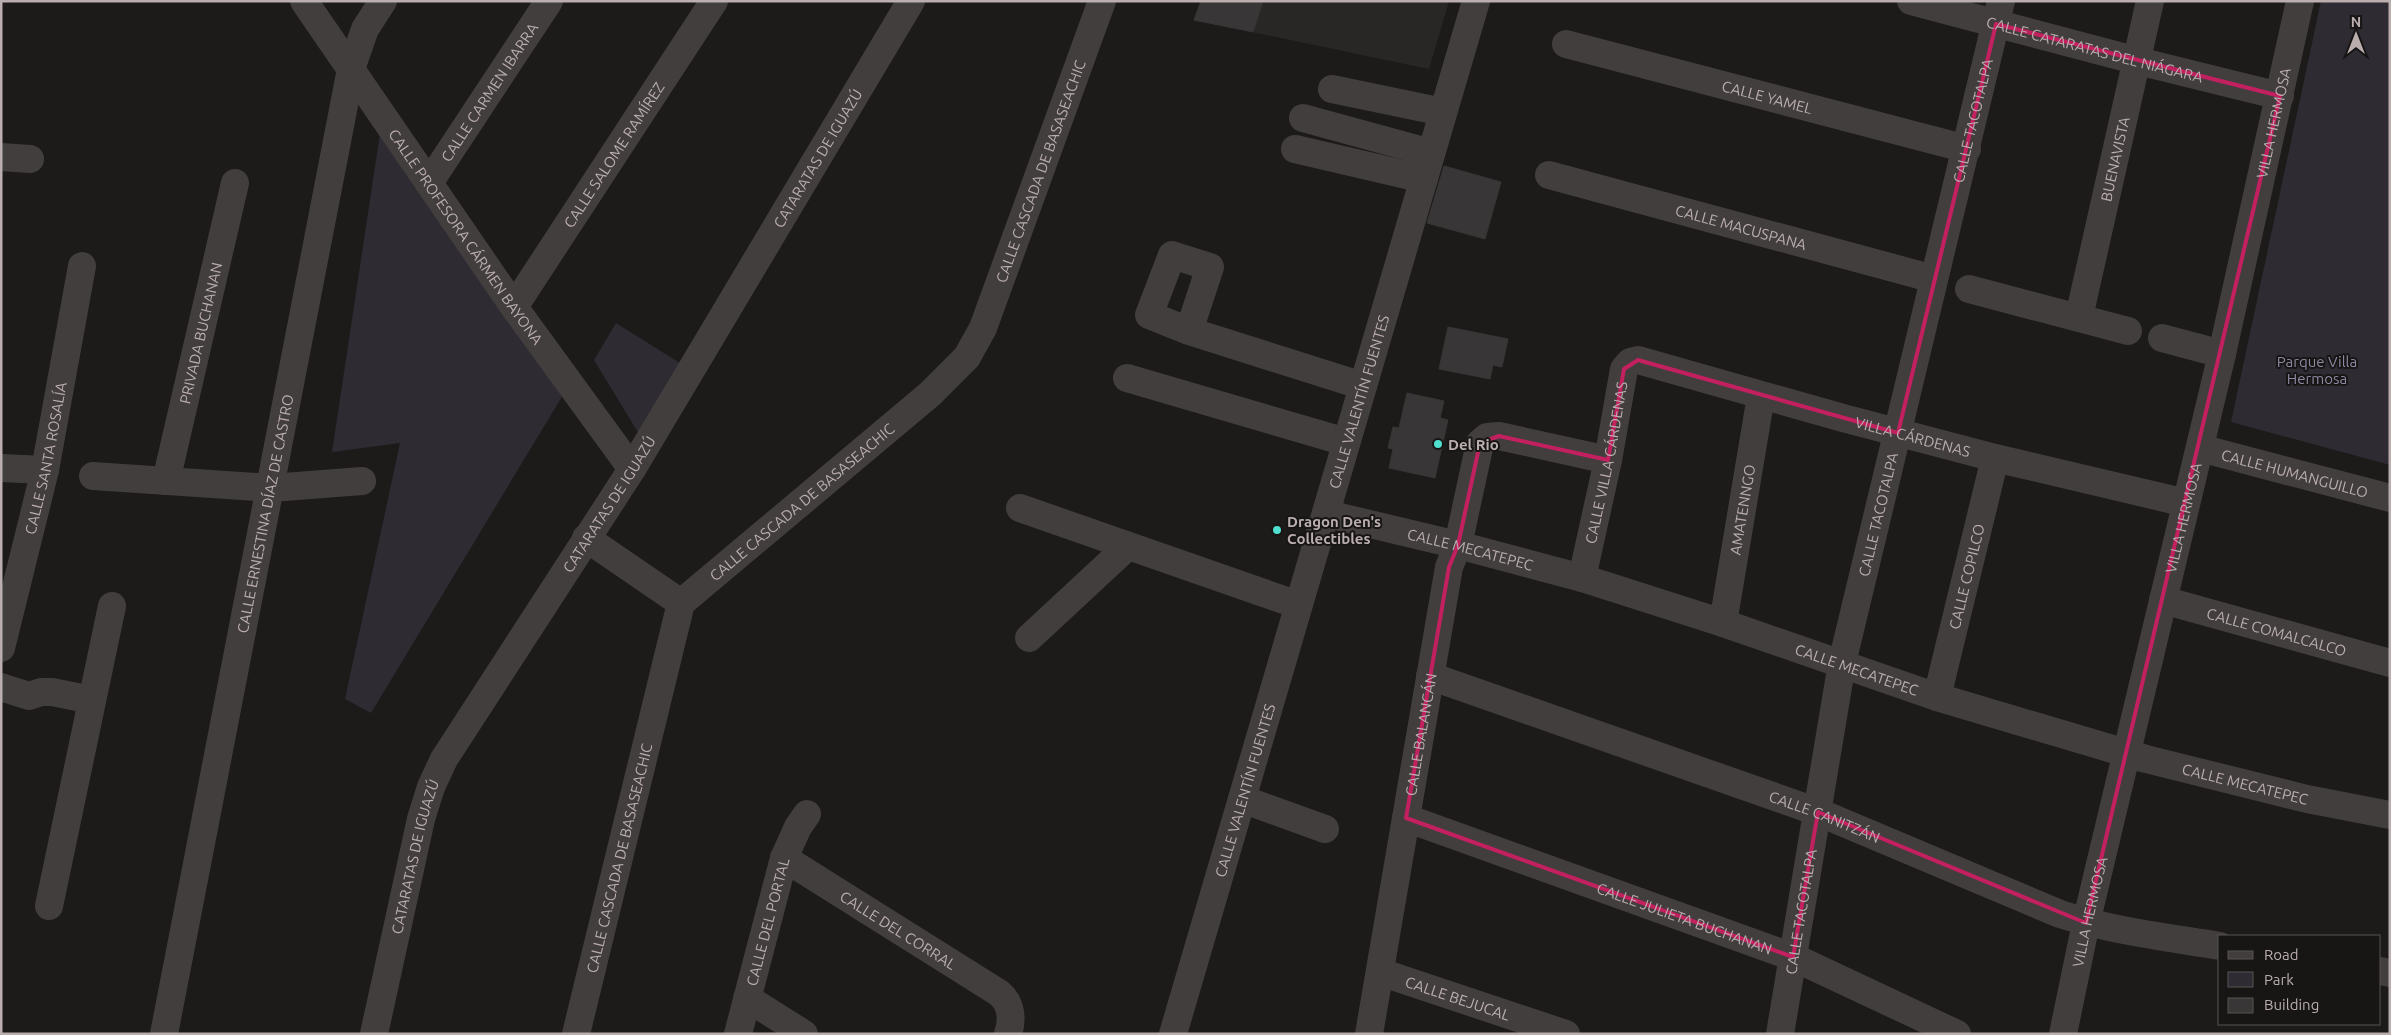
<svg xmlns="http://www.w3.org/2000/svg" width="2391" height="1035" font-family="Ubuntu,sans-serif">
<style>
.built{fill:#292726}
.green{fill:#2e2b33}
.building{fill:#383636;stroke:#383535}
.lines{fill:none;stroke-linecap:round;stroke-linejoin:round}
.minor{stroke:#433e3e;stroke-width:28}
.marked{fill:none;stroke:#c2205f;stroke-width:4;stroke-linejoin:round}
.poi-dot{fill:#50dfce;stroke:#171615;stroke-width:2}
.labels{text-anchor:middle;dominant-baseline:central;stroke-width:4;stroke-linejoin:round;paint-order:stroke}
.street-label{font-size:15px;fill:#baaeaf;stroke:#171615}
.park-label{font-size:15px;fill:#8f88a3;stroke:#171615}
.poi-label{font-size:15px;font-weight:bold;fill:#baaeaf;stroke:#171615;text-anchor:start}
</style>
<rect width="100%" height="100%" fill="#1c1b1a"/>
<!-- built -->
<path class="built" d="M1201,1h248l-20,68 -235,-49z"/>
<!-- green -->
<path class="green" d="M2321,1h69v464l-159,-43z
M381,127l182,268 -192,318 -26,-14 55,-256 -68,9z
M616,323l67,42 -44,69 -45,-74z"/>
<!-- building -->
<path class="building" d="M1201,1h62l-10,31 -59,-12z
M1444,166l57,16 -16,57 -58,-16z
M1448,327l60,12 -6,28 -9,-2 -3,14 -51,-10z
M1407,393l37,8 -4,17 8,2 -13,58 -46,-10 4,-19 -5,-1 5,-21 6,1z"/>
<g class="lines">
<!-- minor -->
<g class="minor">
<path id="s1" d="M304,1l210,306 118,162"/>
<path id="s2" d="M1911,1l227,60 142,35"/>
<path id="s3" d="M1566,44l401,105"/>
<path d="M1332,89l111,23"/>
<path d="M1303,118l128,35"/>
<path d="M1295,149l129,30"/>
<path d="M1,157l29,2"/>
<path id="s4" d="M1549,175l385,104"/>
<path id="s5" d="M429,183l120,-182"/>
<path d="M1969,289l159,42"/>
<path id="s6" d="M514,307l200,-306"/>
<path id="s7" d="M2079,317l71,-316"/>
<path d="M1189,331l21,-64 -38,-12 -23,60 40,16 174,55"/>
<path d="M2162,338l60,16"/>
<path d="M1127,378l219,64"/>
<path id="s8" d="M2200,448l190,50"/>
<path d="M1,468l44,2"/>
<path d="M93,476l178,12 91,-7"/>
<path id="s9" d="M166,481l69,-298"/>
<path d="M1020,508l278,97"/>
<path id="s10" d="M1327,510l13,7 118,28 124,33 141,45 214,74 209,62 161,40 83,16"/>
<path d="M586,538l95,65"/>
<path id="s11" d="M1582,578l26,-118 16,-91 6,-7 8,-2 205,58 152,40 191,45"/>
<path id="s12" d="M2163,600l227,63"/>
<path id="s13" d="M1723,623l38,-227"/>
<path d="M1029,638l99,-92"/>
<path id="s14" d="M1,648l44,-178 37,-204"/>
<path id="s15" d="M1430,676l388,136 242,102c52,17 106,23 160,32"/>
<path d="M1,687l28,9 12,-4h11l40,8"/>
<path id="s16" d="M1937,697l58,-239"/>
<path d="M1242,799l83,30"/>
<path id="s17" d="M1406,818l387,139 164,77"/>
<path id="s18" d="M784,858l215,135c12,10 14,26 9,41"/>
<path d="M49,906l63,-300"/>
<path d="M2380,971l10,2"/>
<path id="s19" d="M1380,972l186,62"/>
<path d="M747,998l57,36"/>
<path id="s20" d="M164,1034l187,-965 14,-40 18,-28"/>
<path id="s21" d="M374,1034l47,-215 10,-32 13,-28 188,-290 279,-468"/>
<path id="s22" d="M576,1034l105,-431 249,-209 37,-37 16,-29 119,-327"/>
<path id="s23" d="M738,1034l46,-176 14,-31 9,-13"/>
<path id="s24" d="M1173,1034l303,-1033"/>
<path id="s25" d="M1369,1034l80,-467 9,-22 22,-102 7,-6 12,-1 109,24"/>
<path id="s26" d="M1780,1034l62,-371 159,-662"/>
<path id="s27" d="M2063,1034l23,-111 136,-569 78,-353"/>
</g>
</g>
<!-- marked area -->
<path class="marked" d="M1996,24l284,72 -194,827 -268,-111 -25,145 -387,-139 43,-251 9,-22 22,-102 19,-7 109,24 16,-91 14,-9 260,73z"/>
<!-- markers -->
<g class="poi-dot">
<circle cx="1438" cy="444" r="5"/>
<circle cx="1277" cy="530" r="5"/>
</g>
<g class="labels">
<!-- street labels -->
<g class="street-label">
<text stroke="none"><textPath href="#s2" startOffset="190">CALLE CATARATAS DEL NIÁGARA</textPath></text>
<text stroke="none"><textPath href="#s5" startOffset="109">CALLE CARMEN IBARRA</textPath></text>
<text stroke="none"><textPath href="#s3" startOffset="208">CALLE YAMEL</textPath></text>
<text stroke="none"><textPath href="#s26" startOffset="934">CALLE TACOTALPA</textPath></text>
<text stroke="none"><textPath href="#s27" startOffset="935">VILLA HERMOSA</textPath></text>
<text stroke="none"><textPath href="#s6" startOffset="182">CALLE SALOME RAMÍREZ</textPath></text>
<text stroke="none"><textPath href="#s21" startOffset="992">CATARATAS DE IGUAZÚ</textPath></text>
<text stroke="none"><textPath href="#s7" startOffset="162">BUENAVISTA</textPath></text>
<text stroke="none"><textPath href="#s22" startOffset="1021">CALLE CASCADA DE BASASEACHIC</textPath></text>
<text stroke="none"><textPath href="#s4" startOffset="199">CALLE MACUSPANA</textPath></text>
<text stroke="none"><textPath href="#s1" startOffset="286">CALLE PROFESORA CÁRMEN BAYONA</textPath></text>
<text stroke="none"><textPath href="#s9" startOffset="152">PRIVADA BUCHANAN</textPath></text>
<text stroke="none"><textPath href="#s24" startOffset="659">CALLE VALENTÍN FUENTES</textPath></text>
<text stroke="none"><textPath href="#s11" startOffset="516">VILLA CÁRDENAS</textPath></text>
<text stroke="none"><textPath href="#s14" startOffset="195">CALLE SANTA ROSALÍA</textPath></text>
<text stroke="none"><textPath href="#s11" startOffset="118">CALLE VILLA CÁRDENAS</textPath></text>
<text stroke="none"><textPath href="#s8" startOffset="98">CALLE HUMANGUILLO</textPath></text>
<text stroke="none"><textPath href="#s22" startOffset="601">CALLE CASCADA DE BASASEACHIC</textPath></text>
<text stroke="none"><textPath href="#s21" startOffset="588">CATARATAS DE IGUAZÚ</textPath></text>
<text stroke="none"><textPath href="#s13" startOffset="115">AMATENNGO</textPath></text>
<text stroke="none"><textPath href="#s20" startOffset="530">CALLE ERNESTINA DÍAZ DE CASTRO</textPath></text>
<text stroke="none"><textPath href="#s26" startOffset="529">CALLE TACOTALPA</textPath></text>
<text stroke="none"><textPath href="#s27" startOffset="530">VILLA HERMOSA</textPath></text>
<text stroke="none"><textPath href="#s10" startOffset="149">CALLE MECATEPEC</textPath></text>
<text stroke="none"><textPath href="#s16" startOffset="124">CALLE COPILCO</textPath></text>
<text stroke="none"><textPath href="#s12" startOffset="118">CALLE COMALCALCO</textPath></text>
<text stroke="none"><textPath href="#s10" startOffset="554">CALLE MECATEPEC</textPath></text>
<text stroke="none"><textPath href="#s25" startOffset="304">CALLE BALANCÁN</textPath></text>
<text stroke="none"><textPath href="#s10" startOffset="959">CALLE MECATEPEC</textPath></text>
<text stroke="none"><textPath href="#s24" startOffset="254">CALLE VALENTÍN FUENTES</textPath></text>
<text stroke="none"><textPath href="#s15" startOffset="419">CALLE CANITZÁN</textPath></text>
<text stroke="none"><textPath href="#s21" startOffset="182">CATARATAS DE IGUAZÚ</textPath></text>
<text stroke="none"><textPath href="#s22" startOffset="181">CALLE CASCADA DE BASASEACHIC</textPath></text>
<text stroke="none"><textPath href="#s26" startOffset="124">CALLE TACOTALPA</textPath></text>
<text stroke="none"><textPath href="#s27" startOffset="125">VILLA HERMOSA</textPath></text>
<text stroke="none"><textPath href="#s17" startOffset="296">CALLE JULIETA BUCHANAN</textPath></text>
<text stroke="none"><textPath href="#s23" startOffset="116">CALLE DEL PORTAL</textPath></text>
<text stroke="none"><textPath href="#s18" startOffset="135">CALLE DEL CORRAL</textPath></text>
<text stroke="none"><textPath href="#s19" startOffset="82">CALLE BEJUCAL</textPath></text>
</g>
<!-- park labels -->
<g class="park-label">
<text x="2317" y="361">Parque Villa<tspan x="2317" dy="17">Hermosa</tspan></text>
</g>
<!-- poi labels -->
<g class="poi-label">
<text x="1448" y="444">Del Rio</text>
<text x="1287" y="521">Dragon Den's<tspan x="1287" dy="17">Collectibles</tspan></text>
</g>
</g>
<!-- border -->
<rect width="2391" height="1035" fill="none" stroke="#baaeaf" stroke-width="5"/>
<!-- legend -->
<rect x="2218" y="935" width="162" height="90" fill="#171615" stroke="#585353"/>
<rect x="2228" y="951" width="25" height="8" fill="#433e3e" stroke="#585353"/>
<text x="2264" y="960" font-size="15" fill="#baaeaf">Road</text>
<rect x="2228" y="972" width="25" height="15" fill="#2e2b33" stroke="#585353"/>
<text x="2264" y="985" font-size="15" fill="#baaeaf">Park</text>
<rect x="2228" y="998" width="25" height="15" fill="#383636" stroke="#585353"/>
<text x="2264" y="1010" font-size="15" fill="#baaeaf">Building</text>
<!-- north arrow -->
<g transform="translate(2356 35)" stroke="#171615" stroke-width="4" paint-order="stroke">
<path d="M0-4L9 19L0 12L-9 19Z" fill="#baaeaf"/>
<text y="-8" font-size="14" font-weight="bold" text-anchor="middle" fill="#baaeaf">N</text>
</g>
</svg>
